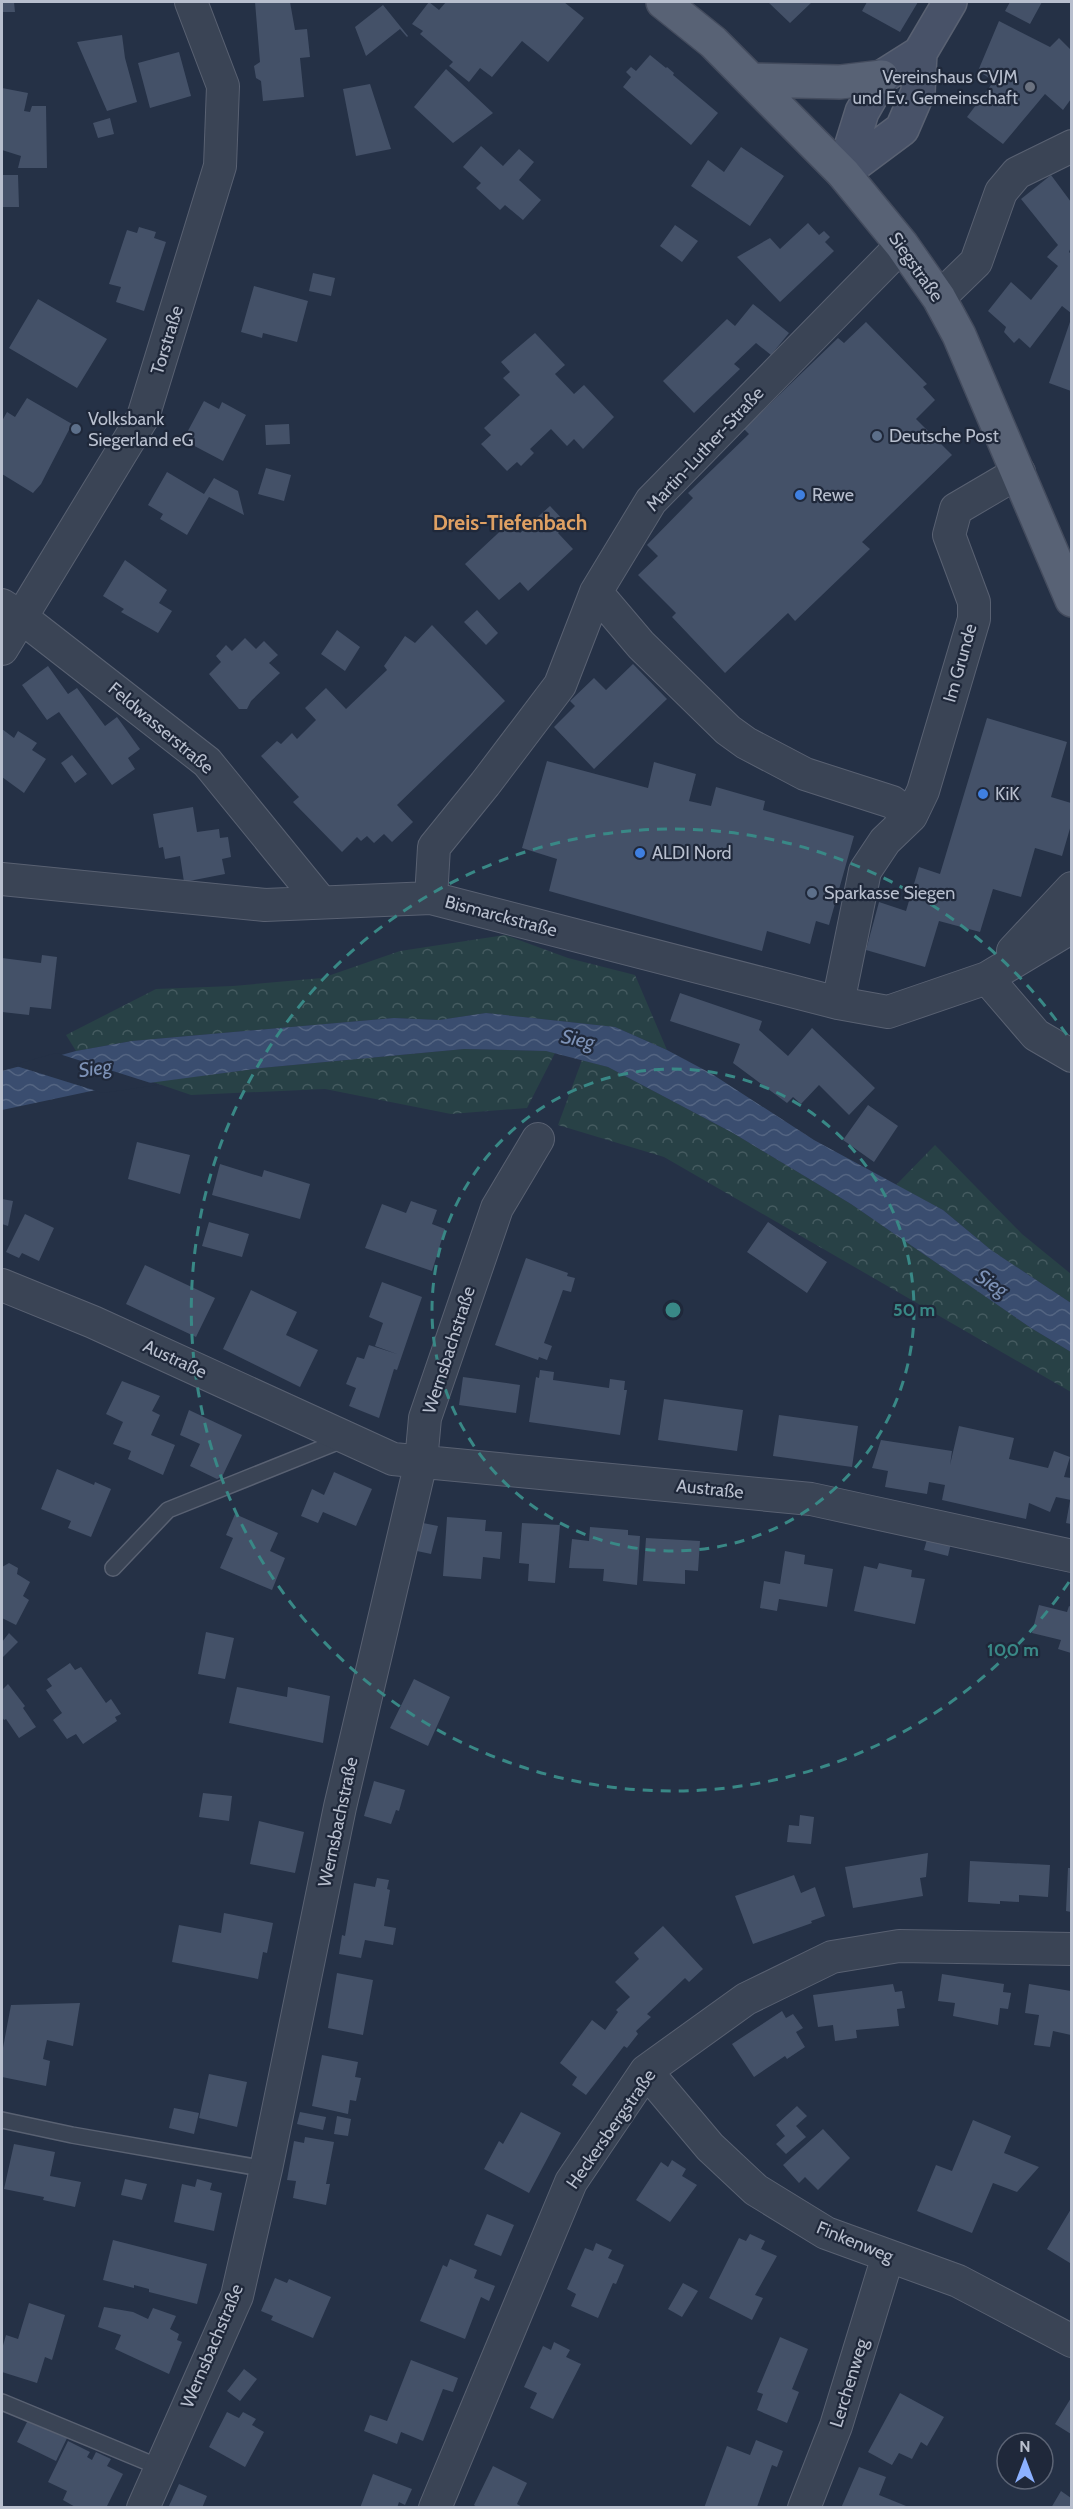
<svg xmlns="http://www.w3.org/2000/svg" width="1073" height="2509" font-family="Cabin,sans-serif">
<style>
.forest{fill:url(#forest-crowns)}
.water{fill:url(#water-waves)}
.pier{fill:#253146}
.building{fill:#445168}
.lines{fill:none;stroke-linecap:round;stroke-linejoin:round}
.service-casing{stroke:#596172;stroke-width:18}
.minor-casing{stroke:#596172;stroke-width:34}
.secondary-casing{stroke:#596172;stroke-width:36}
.primary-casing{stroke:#444c5e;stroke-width:36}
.service{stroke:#3a4455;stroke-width:15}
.minor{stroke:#3a4455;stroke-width:32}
.secondary{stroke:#485268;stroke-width:33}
.primary{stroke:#586275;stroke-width:33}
.ring{fill:none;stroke:#398886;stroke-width:3;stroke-dasharray:10 8}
.worship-dot{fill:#6b7280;stroke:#1f283a;stroke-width:2}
.service-dot{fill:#5c6f8a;stroke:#1f283a;stroke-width:2}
.shop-dot{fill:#3f7fe0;stroke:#1f283a;stroke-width:2}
.labels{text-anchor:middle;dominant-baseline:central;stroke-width:4.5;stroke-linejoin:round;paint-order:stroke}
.poi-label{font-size:18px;fill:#b8bfce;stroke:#1f283a;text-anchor:start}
.street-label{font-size:18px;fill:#b8bfce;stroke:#1f283a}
.water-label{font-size:20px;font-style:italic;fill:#7d92b7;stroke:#1f283a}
.quarter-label{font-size:21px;font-weight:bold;fill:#dea063;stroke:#1f283a}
.centre{fill:#398886;stroke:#1f283a;stroke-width:3}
.ring-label{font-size:18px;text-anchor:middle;font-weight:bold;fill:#398886;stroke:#1f283a;stroke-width:4.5;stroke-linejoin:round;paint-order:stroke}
</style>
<defs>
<pattern id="forest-crowns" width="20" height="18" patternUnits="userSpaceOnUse" patternTransform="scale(1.5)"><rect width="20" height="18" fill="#284146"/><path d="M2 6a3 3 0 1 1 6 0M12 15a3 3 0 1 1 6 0" fill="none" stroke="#455b60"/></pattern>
<pattern id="water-waves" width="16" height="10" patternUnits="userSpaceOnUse" patternTransform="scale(1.5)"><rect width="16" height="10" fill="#3a4d6f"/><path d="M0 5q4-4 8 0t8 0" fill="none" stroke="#546582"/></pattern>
</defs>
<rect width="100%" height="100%" fill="#253146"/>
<!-- forest -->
<path class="forest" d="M505,935l63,23 67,17 32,75 -52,-23 -129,-14 -47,7 -45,-2 -262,23 -56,10 -10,-16 90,-46 77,-3 89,-8 78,-27z
M464,1049l82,2 9,2 -28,55 -76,6 -126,-25 -134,6 -38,-13 108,-14z
M582,1060l26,7 125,66 118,71 180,124 40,24v40l-407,-235 -106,-32z
M935,1145l87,89 49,40v29l-80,-53 -48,-40 -47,-25z"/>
<!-- water -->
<path class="water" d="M486,1013l129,14 52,23 45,24 102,66 129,70 48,40 80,53v49l-40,-24 -180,-124 -118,-71 -125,-66 -62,-16 -82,-2 -203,19 -165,22 -94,20v-39l74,-20 56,-10 262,-23 45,2z"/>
<!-- pier -->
<path class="pier" d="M56,1053l101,32 -54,8 -90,-28z"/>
<!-- building -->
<path class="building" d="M2,2h12l1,10h-13z
M255,2h35l5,28 12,-1 3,28 -10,1 4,39 -41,4 -2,-20 -5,-3 -2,-12 6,-4z
M429,2l10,8 7,-8h118l20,16 -36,44 -26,-21 -30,36 -12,-9 -11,14 -20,-16 4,-4 -33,-28 3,-3 -11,-7z
M768,2h44l-22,21z
M867,2h51l-18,30 -38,-21z
M1010,2h32l-12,22 -25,-13z
M383,5l25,31 -1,1 -7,-8 -34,27 -11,-29z
M999,21l51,26 9,-9 12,12v49l-8,11 -18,-16 -42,50 -36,-27 27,-36 -16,-10z
M122,35l3,23 12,44 -30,9 -30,-69z
M179,52l12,44 -41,12 -12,-45z
M650,55l16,13 1,-1 7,6 -1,2 45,38 -27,32 -68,-58 8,-10 -5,-5 5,-5 5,4z
M446,69l47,44 -40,30 -39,-36z
M370,84l21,65 -35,7 -13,-67z
M2,88l26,5 -4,18 6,1 2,-6h14l1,62h-29l3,-12 -19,-6z
M110,118l4,16 -16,4 -5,-15z
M481,146l22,20 16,-17 15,13 -15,18 22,20 -18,20 -18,-15 -5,5 -24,-22 5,-5 -18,-16z
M741,147l43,29 -34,50 -59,-40 17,-26 16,12z
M2,175h16l1,32h-17z
M1051,175l20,27v45l-2,5 2,2v59l-9,-7 -32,42 -11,-10 -5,5 -10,-11 2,-5 -18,-16 23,-29 20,18 27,-34 -11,-9 11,-12 -37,-46z
M808,223l11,12 5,-4 6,6 -5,5 9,9 -54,51 -43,-45 33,-19 10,11z
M675,225l23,16 -16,21 -22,-16z
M139,227l17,5 -2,6 12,4 -22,69 -28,-9 5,-15 -12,-3 18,-54 10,3z
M313,273l22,5 -4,18 -22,-5z
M254,286l54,15 -11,41 -34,-9 -1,5 -21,-6z
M38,299l69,40 -30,49 -68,-40z
M753,304l36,29 -18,22 -15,-12 -22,21 6,5 -46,44 -31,-32 64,-62 8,7z
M1071,319v72l-22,-8z
M866,322l61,62 -4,3 12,13 -19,19 36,36 -90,87 8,7 -75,72 -7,-8 -63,60 -53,-56 4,-4 -38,-38 20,-19 -11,-11 46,-47 -5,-5 61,-59 -5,-5 94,-91 6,5z
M535,333l30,32 -10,9 19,20 10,-9 30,32 -31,32 -9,-10 -7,7 -16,-17 -21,20 4,4 -13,13 -4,-4 -10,9 -26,-27 10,-9 -7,-7 36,-33 -17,-17 7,-6 -9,-10z
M27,398l45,26 -31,60 -8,9 -31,-19v-53l5,-9 8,5z
M204,401l15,8 3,-7 24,13 -23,46 -40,-21z
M289,424l1,20 -24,1 -1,-20z
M266,468l25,7 -7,26 -26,-7z
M167,472l37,22 10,-16 24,13 6,24 -35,-18 -22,38 -27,-16 3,-5 -15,-9z
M550,506l17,18 -9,9 15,16 -45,42 -8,-9 -21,18 -34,-36 45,-42 10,11z
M125,560l42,30 -8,13 13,8 -14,22 -37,-21 3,-3 -21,-13z
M477,610l21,23 -12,12 -22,-23z
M432,625l73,76 -108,104 16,17 -21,20 -8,-8 -10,9 -7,-7 -6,5 -4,-4 -15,15 -49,-50 6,-5 -38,-41 16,-15 4,3 11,-11 5,6 19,-19 -11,-12 21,-20 20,21 41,-39 -3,-4 21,-30 10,7z
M337,630l23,17 -15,24 -24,-17z
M245,638l11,11 8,-8 14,14 -9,8 11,10 -29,28 -4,8h-8l-30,-35 12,-12 -5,-6 10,-11 6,6z
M633,664l34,35 -73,70 -40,-42 21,-21 -5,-5 24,-23 12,12z
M48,666l20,28 9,-6 28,38 12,-9 23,32 -12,9 7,11 -23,16 -53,-73 -12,8 -25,-35z
M987,718l80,24 -16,55 20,6v22l-9,31 -27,-8 -14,49 -28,-8 -13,43 -41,-11 -14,46 -59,-17 13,-48 27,9 13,-44 21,7z
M2,729l12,9 4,-7 19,12 -5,7 14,9 -22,34 -22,-16z
M72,755l15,19 -12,9 -14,-20z
M547,761l101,27 6,-26 42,12 -7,27 22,5 5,-19 49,14 -2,9 91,26 -25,89 -13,-4 -6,23 -43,-13 -5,20 -213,-60 8,-32 -35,-11z
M193,807l4,25 22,-3 1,9 8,-1 3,20 -9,2 3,15 -41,8 -4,-26 -15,3 -2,-12 -4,1 -6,-34z
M42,955l15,2 -6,52 -21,-2 -1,8 -27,-3v-54l39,5z
M680,993l82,28 -3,9 29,26 24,-28 63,60 -26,27 -30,-30 -18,19 -8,-7 -6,6 -54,-40 7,-19 -70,-23z
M868,1105l30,21 -24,36 -31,-22z
M137,1142l53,13 -10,39 -52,-15z
M220,1164l42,13 2,-7 46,14 -10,35 -88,-24z
M2,1199l11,2 -5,25 -6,-2z
M411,1201l26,9 -5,14 13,5 -13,42 -67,-23 17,-44 24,9z
M25,1214l29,14 -15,33 -17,-8 -3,5 -13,-6z
M209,1222l40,12 -7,23 -40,-11z
M768,1222l59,40 -20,31 -60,-41z
M526,1258l42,15 -1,3 8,2 -4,14 -8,-2 -19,53 8,3 -5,14 -8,-3 -1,3 -43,-15z
M145,1265l70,33 -19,39 -70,-33z
M382,1282l40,15 -25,73 -3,-1 -15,49 -30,-12 7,-18 -10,-4 11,-27 7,2 5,-14 28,9 -22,-8 8,-23 -14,-6z
M251,1290l46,22 -11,23 32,15 -18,37 -77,-38z
M540,1370l14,2 -1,8 56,8 1,-9 15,2 -1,9h3l-7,45 -91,-13 7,-45 3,1z
M463,1377l57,8 -4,28 -57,-8z
M122,1381l38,15 -8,15 8,4 -9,20 24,10 -12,30 -35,-16 3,-8 -18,-7 10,-22 -17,-8z
M664,1399l79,11 -6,41 -79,-11z
M189,1410l53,25 -20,42 -5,2 -27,-13 10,-22 -20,-9z
M779,1415l79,11 -6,41 -79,-11z
M959,1426l55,12 -5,21 39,9 6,-17 16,6 -6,20 7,1v22l-15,-3 -6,15 -21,-9 -3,16 -84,-19 3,-15 -16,-3 -2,12 -42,-7 3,-16 -16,-3 9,-28 71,11 -2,14z
M57,1469l37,16 1,-3 16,7 -20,48 -23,-9 3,-7 -30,-12z
M334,1472l38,17 -16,37 -33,-14 -5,11 -17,-7 11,-27 12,6z
M1070,1501h1v23l-5,-1z
M235,1514l43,19 -8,18 15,7 -13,32 -52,-22 13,-30 -7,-3z
M447,1517l39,3 -1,11 17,1 -2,27 -17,-2 -2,22 -38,-3z
M423,1523l15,3 -7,28 -14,-3z
M522,1523l38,2 -5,58 -27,-2 1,-17 -10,-1z
M590,1527l38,3v5l12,1 -3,49 -34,-4 1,-12 -35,-1 3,-29 17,2z
M928,1536l23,7 -3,13 -24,-6z
M646,1538l54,3 -2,30 -13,-1v14l-42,-3z
M785,1551l20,4 -1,9 29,5 -6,38 -48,-8 -2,12 -17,-3 4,-27 16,3z
M9,1563l9,5 -1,6 13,8 -7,14 6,4 -13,25 -14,-7v-51z
M879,1563l33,7 -1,7 14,2 -10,45 -61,-13 10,-45 13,3z
M1039,1605l28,7 2,-6 2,1v46l-13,-4 3,-9 -29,-7z
M206,1632l28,6 -9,41 -27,-5z
M9,1633l9,9 -16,16v-16z
M70,1663l5,7 6,-3 25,36 5,-4 10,15 -6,3 2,4 -34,23 -7,-10 -9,5 -14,-19 9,-7 -16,-23 6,-4 -5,-7z
M414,1679l36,18 -22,49 -38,-18z
M8,1684l17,22 -2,2 13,19 -17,11 -13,-19 -2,1 -2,-3v-27z
M237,1687l50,10 1,-10 42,9 -7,47 -94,-20z
M374,1781l31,9 -6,21 -3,-1 -5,14 -27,-8z
M203,1793l29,3 -3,25 -30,-4z
M800,1815l14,2 -3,27 -24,-2 2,-17 10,1z
M259,1821l45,11 -9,41 -45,-9z
M928,1853l-2,24 -6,1 3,18 -70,12 -8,-41z
M970,1861l80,4 -2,32 -29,-2v7l-19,-1v3l-32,-2z
M1068,1868h3v44l-5,-1z
M794,1875l7,18 14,-6 10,29 -14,5 1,2 -59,21 -18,-48z
M377,1878l12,2 -2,9 3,1 -6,36 12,2 -3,17 -28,-5 -4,18 -22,-4 3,-19 3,1 9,-53 21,4z
M224,1913l49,10 -6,30 -4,-1 -5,27 -86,-17 7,-37 42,8z
M663,1926l40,43 -14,13 -4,-4 -38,36 4,3 -15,14 2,3 -11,14 -3,-2 -38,49 -14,-10 5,-8 -17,-14 32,-43 13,10 13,-18 -2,-2 14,-13 -15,-15 24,-23 -5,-6z
M337,1973l36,7 -10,55 -35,-7z
M942,1974l62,10 -1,8 8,1 -3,16 -8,-1 -2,17 -45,-9 2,-13 -17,-2z
M893,1984l2,8 7,-1 3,17 -8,1 2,17 -43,4 1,8 -22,3 -2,-16 -15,2 -5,-32z
M1029,1984l42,7v44l-18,-4 -3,16 -16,-2 5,-30 -14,-2z
M80,2003l-7,43 -26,-6 -4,19 7,2 -4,25 -44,-9v-24l9,-48z
M782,2011l4,7 7,-4 10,14 -7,4 9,15 -18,12 -2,-3 -31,21 -22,-33z
M322,2055l36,7 -3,15 6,1 -5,23 -6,-1 -2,14 -36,-8z
M209,2074l38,8 -10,45 -38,-9z
M797,2106l10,10 -11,10 10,11 -20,17 -10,-10 9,-8 -9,-11z
M174,2108l25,5 -5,21 -25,-6z
M300,2112l26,5 -3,13 -26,-6z
M521,2112l40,21 -32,60 -45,-24 15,-28 4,3z
M337,2116l14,3 -3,17 -14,-2z
M973,2120l38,16 -7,17 35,14 -22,25 -24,-9 -21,50 -55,-22 19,-46 16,6z
M823,2129l27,29 -32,32 -13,-13 -6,6 -16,-18z
M305,2137l29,5 -8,42h4l-4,21 -33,-7 3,-17 -9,-1 7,-39 10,2z
M14,2144l41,8 -5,24 31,6 -6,25 -32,-7 1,-3 -40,-8z
M672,2160l14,9 -4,7 15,9 -27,37 -34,-22 25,-38 7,5z
M125,2179l22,5 -5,16 -21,-5z
M197,2179l15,4 -2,7 12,3 -8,38 -40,-9 8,-38 13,3z
M1071,2209v52l-1,2 -23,-14z
M487,2214l27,11 -13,31 -27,-11z
M750,2234l15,7 -4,8 16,7 -22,39 8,3 -11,22 -43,-22 30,-60 7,3z
M113,2240l94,24 -10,40 -48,-12v-3l-15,-4v3l-31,-8z
M596,2243l16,7 -4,8 16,7 -8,19 -3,-1 -15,35 -27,-12 5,-12 -9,-5 18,-41 8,3z
M450,2259l27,11 -3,8 21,8 -6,15 -8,-4 -16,42 -45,-18 23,-56 4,2z
M275,2278l12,5 2,-4 42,18 -18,41 -42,-18 2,-4 -12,-5z
M683,2283l15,8 -16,26 -14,-8z
M29,2303l36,12 -13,45 -7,-3 -8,26 -35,-11v-23l4,-14 12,4z
M104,2307l29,5 15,7 5,-11 23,8 -6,13 9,5 -2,6 5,2 -13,32 -54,-25 6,-14 -23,-8z
M780,2337l28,12 -16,40 7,3 -12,31 -30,-13 6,-16 -6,-2z
M554,2342l16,8 -4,7 15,7 -28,55 -23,-11 7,-15 -13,-6 19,-41 8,4z
M411,2360l47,18 -5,14 -10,-3 -20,52 -22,-9 -4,12 -33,-13 6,-16 17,6z
M244,2369l13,10 -17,22 -13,-10z
M900,2393l44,24 -17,29 -6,-4 -9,17 -13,-6 -7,12 -24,-13z
M1071,2398v36l-16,-10z
M227,2412l12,6 4,-6 13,7 -4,6 12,7 -19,35 -36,-20z
M29,2418l39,18 -12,25 -39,-19z
M756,2440l27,11 -6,16 -5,-2 -15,42 -53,1 23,-62 23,9z
M68,2441l22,11 -3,5 5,3 4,-8 15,7 -4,7 16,8 -17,34h-29l-14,-8 4,-9 -19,-9z
M493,2466l34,17 -10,21 7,4h-46l-4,-3z
M859,2467l27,10 -7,18 32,13h-70z
M373,2474l39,15 -7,16 -6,-3 -2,6h-37z
M179,2484l28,12 -5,12h-34z
M1061,2491l10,7v10h-20z"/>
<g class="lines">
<!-- service casing -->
<g class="service-casing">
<path id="service" d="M113,1568l55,-58 177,-71
M2,2120l70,15 194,34
M2,2402l157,65"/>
</g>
<!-- minor casing -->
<g class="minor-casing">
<path id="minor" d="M939,298l37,-36 25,-70 16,-19 55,-27
M596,592l45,53 87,85 18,13 59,31 87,28 19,14
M2,605l19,12 186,145 114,140
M2,649l141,-232 77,-251 3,-80 -32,-84
M2,879l263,26 166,-7 407,105 50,9 99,-34 85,-51
M431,898l3,-51 51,-63 75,-99 36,-93 55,-91 251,-256
M1013,951l59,-63
M987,978l49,57 36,21
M838,1003l27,-132 20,-30 26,-25 12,-25 51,-172v-17l-25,-67 7,-26 63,-37
M2,1285l91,37 300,137 418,40 261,57
M646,2071l64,76 46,43 70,43 132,48 114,60
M143,2508l94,-212 29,-127 74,-362 81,-345 4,-44 72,-210 41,-69
M435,2508l136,-326 75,-111 100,-72 86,-42 67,-11 173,3
M804,2508l32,-82 52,-170"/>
</g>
<!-- secondary casing -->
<g class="secondary-casing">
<path id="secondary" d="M843,173l19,-61 20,-35 38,-24 30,-51
M843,173l59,-44 16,-37 2,-39"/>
</g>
<!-- primary casing -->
<g class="primary-casing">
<path id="primary" d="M663,2l50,40 130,131 59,72 37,53 20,37 113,265
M753,80l87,2 42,-5"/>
</g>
<!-- service -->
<use href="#service" class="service"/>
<!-- minor -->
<use href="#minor" class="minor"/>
<!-- secondary -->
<use href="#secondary" class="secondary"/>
<!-- primary -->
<use href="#primary" class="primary"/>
</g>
<!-- distance rings -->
<g class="ring">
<circle cx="673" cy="1310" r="241"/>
<path d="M1069 1582A481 481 0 1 1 1069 1038"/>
</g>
<!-- markers -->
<circle class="worship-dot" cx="1030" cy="87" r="6"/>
<g class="service-dot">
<circle cx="76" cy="429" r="6"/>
<circle cx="877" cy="436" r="6"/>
<circle cx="812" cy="893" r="6"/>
</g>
<g class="shop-dot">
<circle cx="800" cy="495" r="6"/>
<circle cx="983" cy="794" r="6"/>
<circle cx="640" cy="853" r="6"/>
</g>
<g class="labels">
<!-- poi labels -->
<g class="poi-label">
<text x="1018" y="77" text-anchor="end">Vereinshaus CVJM<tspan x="1018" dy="21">und Ev. Gemeinschaft</tspan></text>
<text x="88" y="419">Volksbank<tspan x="88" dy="21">Siegerland eG</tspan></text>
<text x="889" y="436">Deutsche Post</text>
<text x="812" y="495">Rewe</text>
<text x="995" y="794">KiK</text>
<text x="652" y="853">ALDI Nord</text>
<text x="824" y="893">Sparkasse Siegen</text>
</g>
<!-- street labels -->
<g class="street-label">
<text transform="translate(916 267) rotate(55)">Siegstraße</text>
<text transform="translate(167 340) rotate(-73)">Torstraße</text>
<text transform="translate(705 449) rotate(-47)">Martin-Luther-Straße</text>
<text transform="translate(960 663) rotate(-74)">Im Grunde</text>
<text transform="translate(161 728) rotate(40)">Feldwasserstraße</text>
<text transform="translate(501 916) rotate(15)">Bismarckstraße</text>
<text transform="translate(449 1350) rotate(-72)">Wernsbachstraße</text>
<text transform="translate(175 1359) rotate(25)">Austraße</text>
<text transform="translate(710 1489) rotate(6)">Austraße</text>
<text transform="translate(338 1822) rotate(-78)">Wernsbachstraße</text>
<text transform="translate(611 2129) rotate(-55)">Heckersbergstraße</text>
<text transform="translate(855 2242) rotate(22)">Finkenweg</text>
<text transform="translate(212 2346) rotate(-67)">Wernsbachstraße</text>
<text transform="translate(849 2383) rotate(-73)">Lerchenweg</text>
</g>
<!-- water labels -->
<g class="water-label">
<text transform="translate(578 1039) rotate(12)">Sieg</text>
<text transform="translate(95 1068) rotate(-8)">Sieg</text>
<text transform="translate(992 1283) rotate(33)">Sieg</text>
</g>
<!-- quarter labels -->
<g class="quarter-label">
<text x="510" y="522">Dreis-Tiefenbach</text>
</g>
</g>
<circle cx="673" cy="1310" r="9" class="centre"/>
<g class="ring-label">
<text x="914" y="1316">50 m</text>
<text x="1013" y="1656">100 m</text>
</g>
<!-- border -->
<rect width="1073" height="2509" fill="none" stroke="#b8bfce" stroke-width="6"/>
<!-- north arrow -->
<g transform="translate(1025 2461)"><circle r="28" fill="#1f283a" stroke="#5c6475" stroke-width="1.5"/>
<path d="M0-4.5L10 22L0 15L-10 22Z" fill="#8cb1ff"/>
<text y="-9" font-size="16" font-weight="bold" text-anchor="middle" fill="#b8bfce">N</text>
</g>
</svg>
